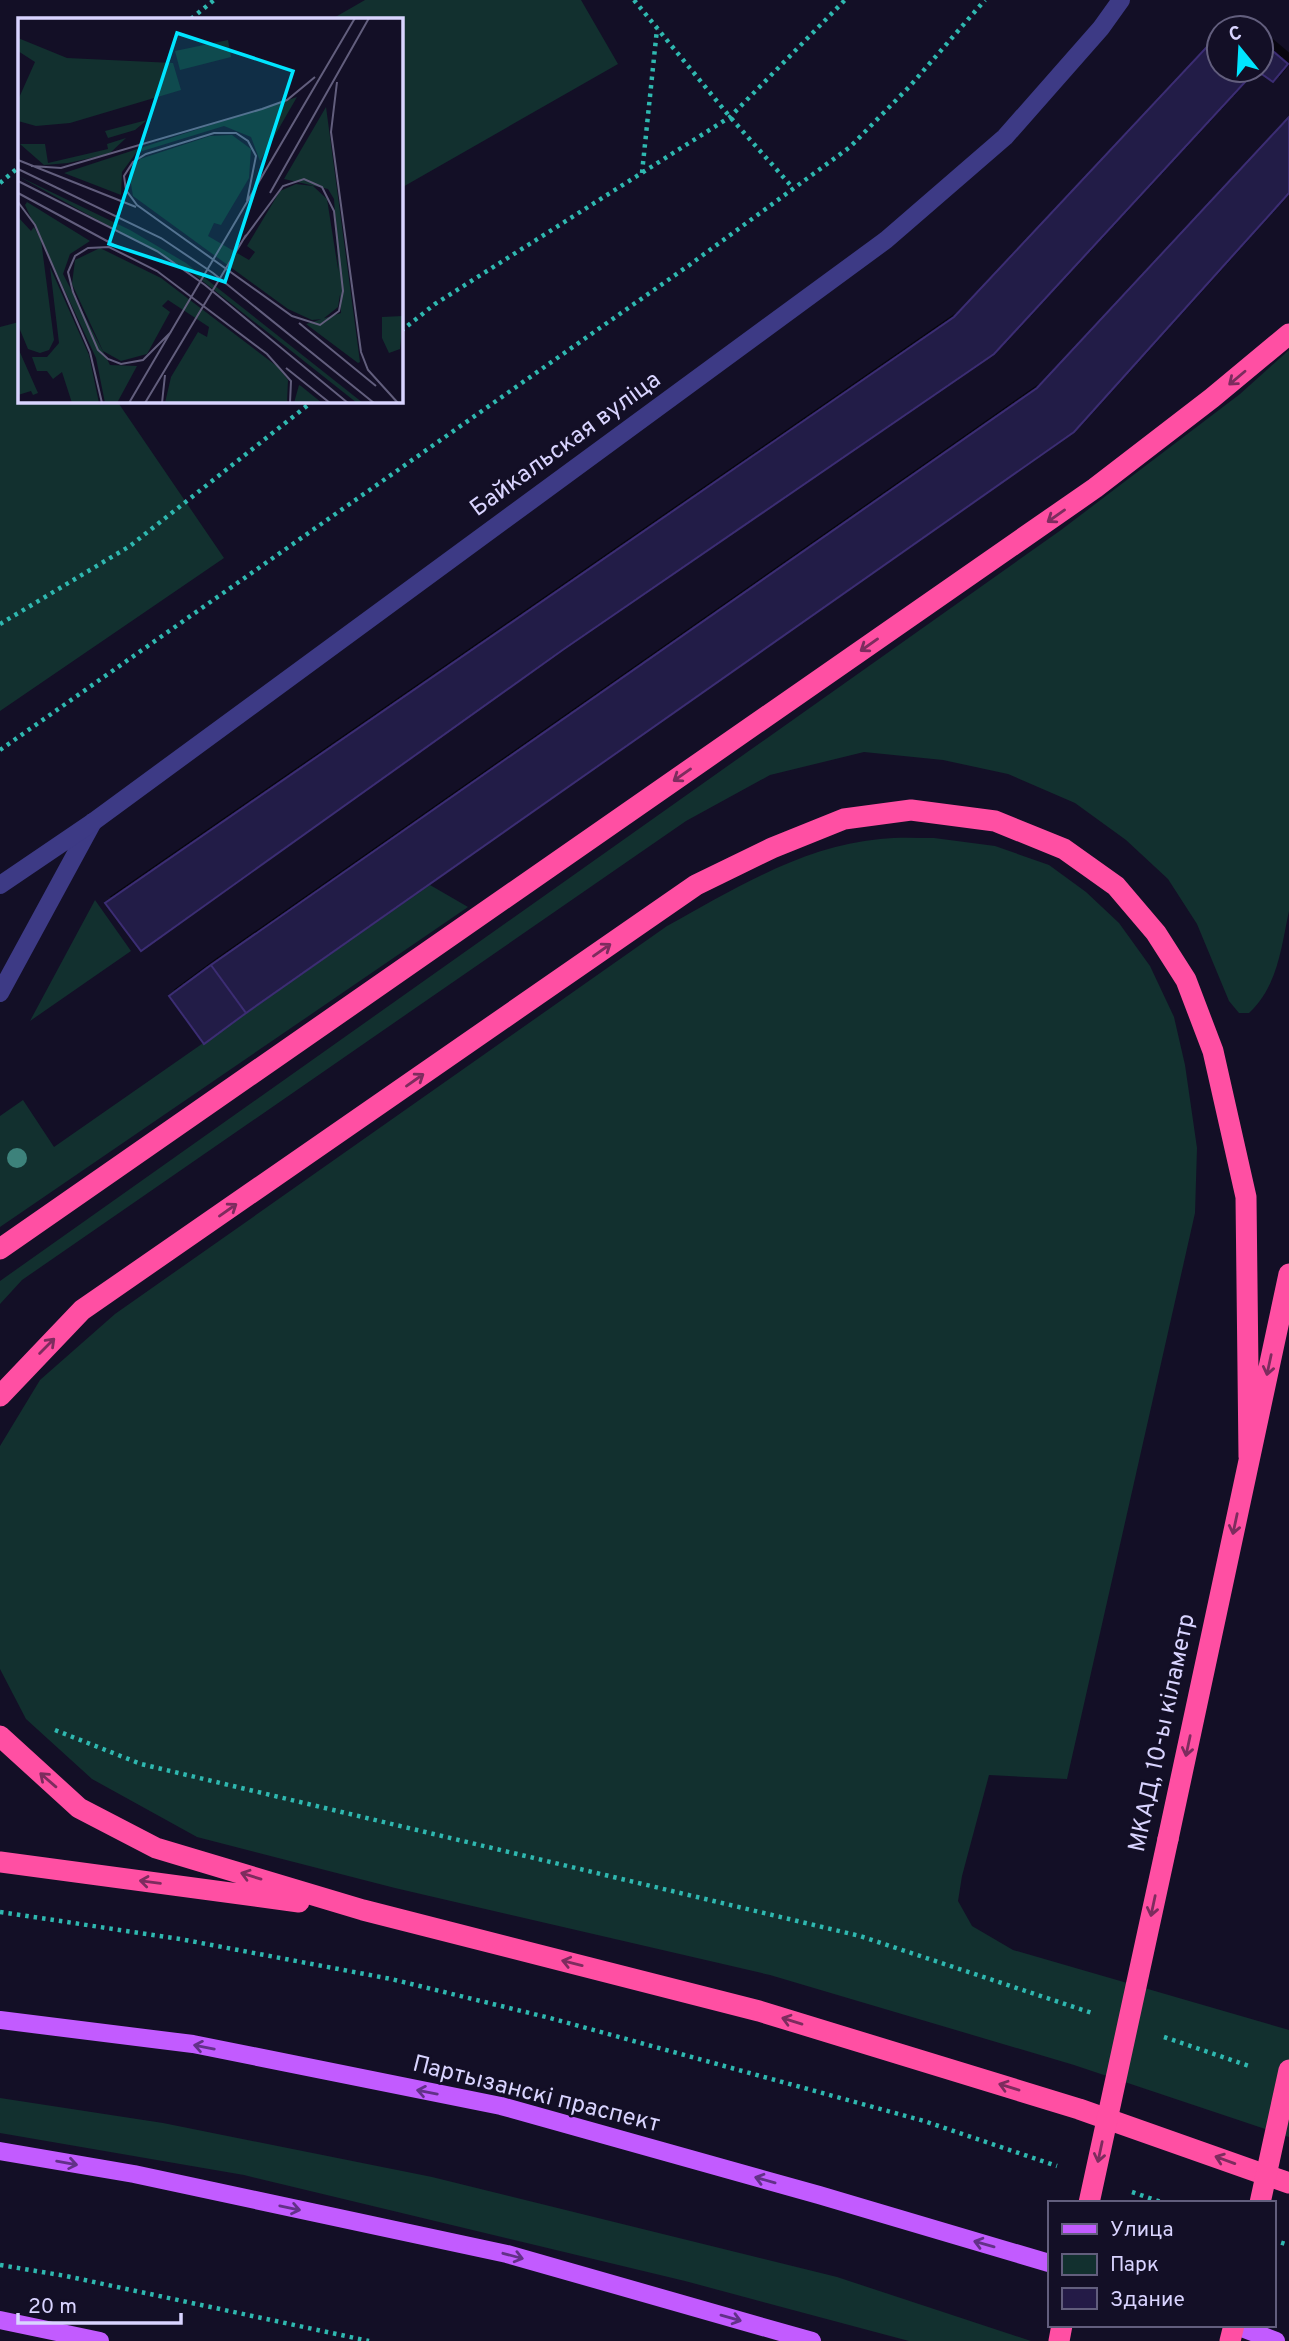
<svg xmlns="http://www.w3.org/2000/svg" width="1289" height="2341" font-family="Overpass,sans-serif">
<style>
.green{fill:#12302f}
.building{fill:#241b47;stroke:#3b2d73;stroke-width:2;filter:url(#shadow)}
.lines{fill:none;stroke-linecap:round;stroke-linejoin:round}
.path{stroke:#2fb8b0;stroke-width:4.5;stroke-dasharray:3.5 5;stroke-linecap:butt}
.lane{stroke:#3d3a85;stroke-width:18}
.street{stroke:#3d3a85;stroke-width:18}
.primary{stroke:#c25bff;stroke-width:18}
.highway{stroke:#ff4fa3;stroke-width:21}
.highway-bridge{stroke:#ff4fa3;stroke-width:21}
.tree{fill:#3d827b}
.oneway{stroke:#7d2c5e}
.oneway2{stroke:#623188}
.labels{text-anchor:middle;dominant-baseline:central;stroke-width:5;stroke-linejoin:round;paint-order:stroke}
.street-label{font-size:24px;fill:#d9d4ff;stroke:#130f26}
.inset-road{fill:none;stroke:#625e7d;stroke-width:2}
.view{fill:#00e5ff;fill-opacity:0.15;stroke:#00e5ff;stroke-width:3.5}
.inset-edge{fill:none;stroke:#d9d4ff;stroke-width:3.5}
</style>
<defs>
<filter id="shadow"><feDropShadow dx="6" dy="-6" stdDeviation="0" flood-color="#0009"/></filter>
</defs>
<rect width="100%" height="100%" fill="#130f26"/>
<!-- green -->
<path class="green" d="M365,0h216l37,64 -217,124v-169h-69z
M19,322v79h98l107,157 -224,153v-384z
M1289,350v561c-8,37 -11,75 -40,102h-10l-10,-12 -32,-77 -29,-45 -42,-39 -51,-37 -67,-29 -65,-14 -79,-8 -94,23 -84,46 -664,459 -22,24v-23l1061,-751 179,-136z
M934,838l61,8 54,19 37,27 33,31 31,43 24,51 11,48 12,83 -2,65 -128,566 -78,-4 -27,101 -4,25 14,25 41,24 276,80v107l-215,-72 -304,-90 -375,-87 -198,-51 -105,-58 -66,-60 -26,-50v-223l40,-66 75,-66 552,-388c67,-37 136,-80 213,-87 18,-2 36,-1 54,-1z
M430,885l38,22 -468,320v-111l23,-16 31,47z
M95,900l36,51 -101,70z
M0,2098l163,25 269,54 405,100 194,64h-122l-224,-60 -441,-106 -244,-42z"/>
<!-- building -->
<path class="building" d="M1219,34v36h42v-29l27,23 -15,18 -17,-12 -262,284 -430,295 -423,302 -36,-48 849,-586z
M1289,117v76l-215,239 -828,581 -35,-48 826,-577z
M211,965l35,48 -42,31 -35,-48z"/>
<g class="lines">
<!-- path -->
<path class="path" d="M634,0l96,117 63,71
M191,19l23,-19
M642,173l15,-144
M0,183l19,-16
M401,331l34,-27 295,-187 115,-117
M0,624l130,-78 183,-145
M0,750l688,-484 162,-119 60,-61 75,-86
M55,1730l86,34 719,172 232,77
M0,1912l180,27 211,40 159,39 374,103 133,45
M1164,2037l88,30
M1132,2192l32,11
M1273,2240l16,5
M0,2265l66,11 303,65"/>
<!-- lane -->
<path class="lane" d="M0,993l93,-171"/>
<!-- street -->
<path class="street" d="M0,885l93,-63 793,-582 119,-103 96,-109 20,-28"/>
<!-- primary -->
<path class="primary" d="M0,2020l193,24 308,62 318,89 230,68
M0,2151l134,23 373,80 305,87
M0,2320l100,21
M1234,2325l42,16"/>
<!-- highway -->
<path class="highway" d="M0,1249l1095,-761 117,-90 77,-64
M0,1396l82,-86 614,-425 76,-37 72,-29 67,-9 84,11 69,28 52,37 40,47 30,47 27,71 33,146 3,260
M0,1736l79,72 77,40 207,62 396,101 320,98 210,74
M1168,1839l121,-565
M0,1862l299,40
M1059,2341l3,-16
M1230,2341l4,-16"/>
<!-- highway-bridge -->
<path class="highway-bridge" d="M1089,2203l79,-364
M1260,2203l29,-133"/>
</g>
<!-- trees -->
<circle class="tree" cx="17" cy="1158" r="10"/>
<!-- one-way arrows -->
<defs><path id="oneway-shaft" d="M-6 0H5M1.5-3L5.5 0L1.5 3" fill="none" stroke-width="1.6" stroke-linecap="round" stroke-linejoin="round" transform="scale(1.75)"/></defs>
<g class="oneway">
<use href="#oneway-shaft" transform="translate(1237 378) rotate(140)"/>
<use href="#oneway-shaft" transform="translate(1056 516) rotate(145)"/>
<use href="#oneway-shaft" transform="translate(869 645) rotate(145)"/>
<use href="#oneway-shaft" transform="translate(682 775) rotate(145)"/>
<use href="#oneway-shaft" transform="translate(602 950) rotate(-35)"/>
<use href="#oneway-shaft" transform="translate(415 1080) rotate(-35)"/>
<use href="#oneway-shaft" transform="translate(228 1210) rotate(-35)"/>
<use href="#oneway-shaft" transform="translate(47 1346) rotate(-45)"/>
<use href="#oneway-shaft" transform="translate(1269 1365) rotate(102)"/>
<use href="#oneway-shaft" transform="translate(1235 1524) rotate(102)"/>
<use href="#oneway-shaft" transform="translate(1188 1746) rotate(102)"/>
<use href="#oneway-shaft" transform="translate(48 1780) rotate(-139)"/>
<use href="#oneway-shaft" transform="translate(251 1876) rotate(-163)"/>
<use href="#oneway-shaft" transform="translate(150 1882) rotate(-173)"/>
<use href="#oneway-shaft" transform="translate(1153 1906) rotate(102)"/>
<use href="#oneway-shaft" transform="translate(572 1963) rotate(-166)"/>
<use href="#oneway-shaft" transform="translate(792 2021) rotate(-163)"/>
<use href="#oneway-shaft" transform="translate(1009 2087) rotate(-163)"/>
<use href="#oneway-shaft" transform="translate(1100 2152) rotate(102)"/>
<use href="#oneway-shaft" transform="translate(1225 2160) rotate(-160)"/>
</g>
<g class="oneway2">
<use href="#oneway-shaft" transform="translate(204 2047) rotate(-169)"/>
<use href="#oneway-shaft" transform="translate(427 2092) rotate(-169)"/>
<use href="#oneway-shaft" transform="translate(67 2163) rotate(10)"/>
<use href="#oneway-shaft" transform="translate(765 2180) rotate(-164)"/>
<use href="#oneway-shaft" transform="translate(290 2208) rotate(12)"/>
<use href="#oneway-shaft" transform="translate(984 2244) rotate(-164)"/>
<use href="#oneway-shaft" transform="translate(513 2256) rotate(15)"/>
<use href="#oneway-shaft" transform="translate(731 2318) rotate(16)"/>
</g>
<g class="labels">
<!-- street labels -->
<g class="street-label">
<text transform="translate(566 445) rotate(-36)">Байкальская вуліца</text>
<text transform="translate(1163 1733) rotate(-78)">МКАД, 10-ы кіламетр</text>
<text transform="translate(536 2095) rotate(14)">Партызанскі праспект</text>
</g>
</g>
<!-- overview -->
<g transform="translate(18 18)">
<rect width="385" height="385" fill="#130f26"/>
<path d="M0,20l49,20 106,5 8,27 -111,33 -34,3 -18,-5v-21l17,-38 -17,-11zM210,22l3,17 -51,13 -5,-19zM279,79l-37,64 -9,-24 -27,-11 -88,27 -14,19 -1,23 -57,-22zM308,89l34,255 -2,1 -52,-39 35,-11 -7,-114 -6,-10 -44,-10zM129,102l-12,10 -27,8 -3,-7zM214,117l19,14 -2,29 -28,47 -7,-2 -6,13 41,24 6,-8 -8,-6 33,-55 16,-7 17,2 14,13 14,89 -3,19 -15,12 -11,1 -24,-11 -155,-113 -4,-24 11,-13 70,-23zM108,120l-17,16 -41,9 -24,2 -24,-21h25l3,19 60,-14 -1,-5zM0,158l112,54 56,33 177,140h-6l-167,-132zM9,184l63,39 -20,13 -7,20 47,91 27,1 -20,37h-12l-9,-45 -71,-153zM0,199l13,14 3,-4 7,13 13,100 -5,10 -9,3 -12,-4 -10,-24zM82,230l61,30 117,89 10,13 -1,23h-122l6,-26 27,-45 9,5 2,-10 -41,-27 -6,6 8,6 -23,42 -26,7 -18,-10 -31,-67 3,-24zM32,249l39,88 10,48h-27l-10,-31 -9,7 -6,-8h-10l-5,-14h15l12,-14zM385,298l-3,33 -11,4 -7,-15v-21zM0,330l20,45 -5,2 -2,-4 -13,4zM281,367l2,1 21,17h-28z" fill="#12302f"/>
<path class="inset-road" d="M319,64l-6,50 30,220 7,18 30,33M0,142l118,47M13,148l30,2 201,-59 25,-9 28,-23M0,151l143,69 52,35 161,130M0,163l139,70 48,34 143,118M0,175l100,54M252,175l99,-175M0,184l17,23 55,127 12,51M225,222l40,-54 21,-7 18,8 12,24 9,80 -4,20 -19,14 -28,-9 -155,-111 -11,-15 -2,-14 9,-14 13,-8 68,-21h22l12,8 8,15 -9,45M281,305l77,63M153,314l-28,28 -22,4 -13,-5 -10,-9 -25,-58 -5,-20 7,-16 13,-8 21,-1 48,24 110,83 24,27 -1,22M268,350l44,35M111,385l226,-385M127,385l101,-168M144,385l3,-28"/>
<path class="view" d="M159,15l116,38 -68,211 -116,-38z"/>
<rect width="385" height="385" class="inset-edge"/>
</g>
<!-- legend -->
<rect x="1048" y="2201" width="228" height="126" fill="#130f26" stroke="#625e7d" stroke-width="2"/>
<rect x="1062" y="2224" width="35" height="10" fill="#c25bff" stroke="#625e7d" stroke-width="2"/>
<text x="1110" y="2236" font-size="21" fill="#d9d4ff">Улица</text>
<rect x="1062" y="2254" width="35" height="21" fill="#12302f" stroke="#625e7d" stroke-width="2"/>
<text x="1110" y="2271" font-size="21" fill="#d9d4ff">Парк</text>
<rect x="1062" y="2288" width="35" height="21" fill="#241b47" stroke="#625e7d" stroke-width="2"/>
<text x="1110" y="2306" font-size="21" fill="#d9d4ff">Здание</text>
<!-- north arrow -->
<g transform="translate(1240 49) rotate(342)"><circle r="33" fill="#130f26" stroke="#625e7d" stroke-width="2"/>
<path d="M0-5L12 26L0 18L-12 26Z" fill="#00e5ff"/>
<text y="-10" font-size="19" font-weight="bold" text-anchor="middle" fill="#d9d4ff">С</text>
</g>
<!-- scale -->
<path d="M18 2313v10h163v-10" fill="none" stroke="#d9d4ff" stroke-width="3.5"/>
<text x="28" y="2313" font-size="21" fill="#d9d4ff" stroke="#130f26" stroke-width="5" paint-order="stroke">20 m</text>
</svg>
